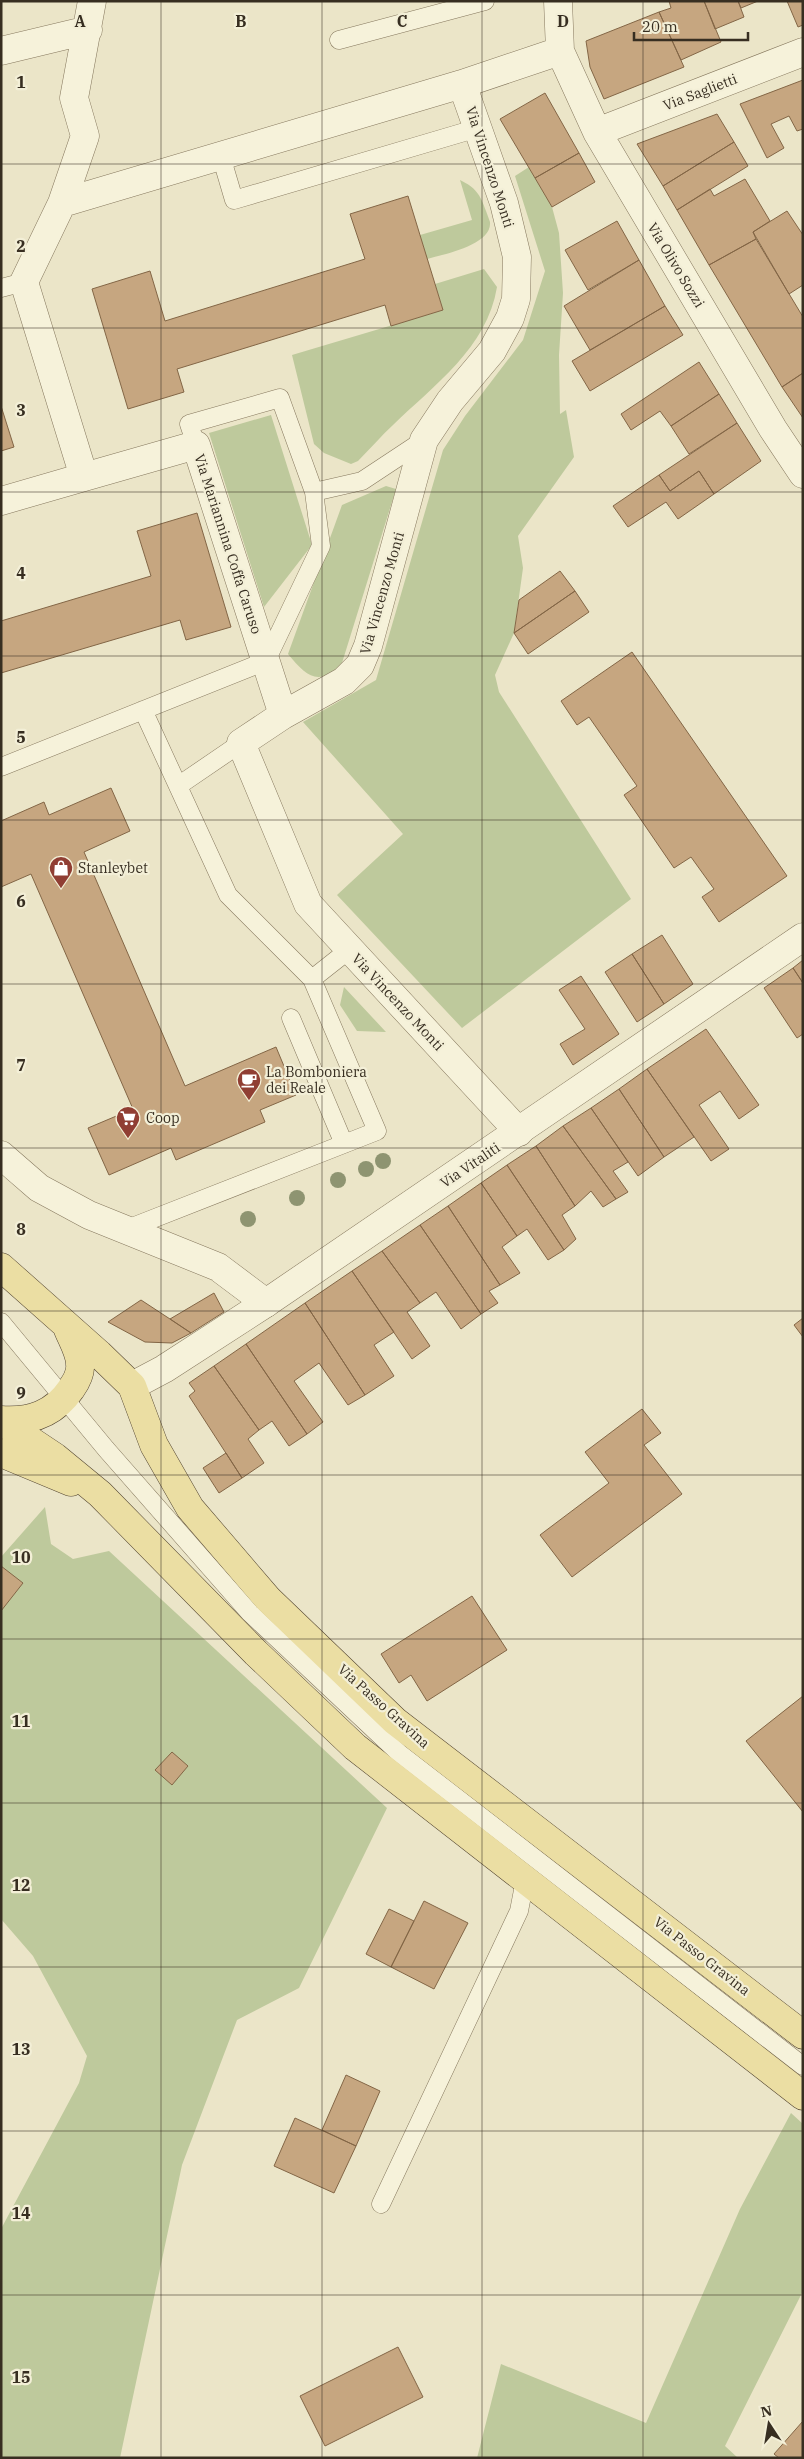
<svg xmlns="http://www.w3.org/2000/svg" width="804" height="2459" font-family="'IBM Plex Serif',serif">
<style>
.green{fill:#bec99c}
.building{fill:#c6a680;stroke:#836646}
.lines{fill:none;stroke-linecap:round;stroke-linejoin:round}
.service-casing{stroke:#86785e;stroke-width:19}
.minor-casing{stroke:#86785e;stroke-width:29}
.tertiary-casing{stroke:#86785e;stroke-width:29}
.primary-casing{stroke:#544632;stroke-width:29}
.service{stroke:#f6f2da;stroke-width:18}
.minor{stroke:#f6f2da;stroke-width:28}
.tertiary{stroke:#f6f2da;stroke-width:28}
.primary{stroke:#ebdea3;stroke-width:28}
.tree{fill:#8e9471}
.grid{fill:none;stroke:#372e21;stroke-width:1;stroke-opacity:0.55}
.labels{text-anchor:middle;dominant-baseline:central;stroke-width:4.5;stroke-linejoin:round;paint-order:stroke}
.street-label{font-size:14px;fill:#372e21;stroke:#f3efd7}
.poi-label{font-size:14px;fill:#372e21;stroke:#f3efd7;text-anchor:start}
.grid-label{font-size:16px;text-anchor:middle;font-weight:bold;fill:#372e21;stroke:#f3efd7;stroke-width:4.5;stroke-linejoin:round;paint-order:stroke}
</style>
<rect width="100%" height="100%" fill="#ebe5c8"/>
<!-- green -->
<path class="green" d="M529,167l23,40 7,26 4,60 -4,62 1,59 6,-4 8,47 -56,79 5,32 -9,65 -19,42 4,17 132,207 -169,129 -125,-133 66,-61 -100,-112 73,-42 67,-230 22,-34 58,-76 22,-69 -30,-95z
M460,180c16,8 20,14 26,31 1,3 3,8 4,11 2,23 -46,32 -63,37l-7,-24 52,-15z
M484,269l13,18c-10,61 -63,98 -104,138 -12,11 -23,24 -35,36l-7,3 -27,-11 -10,-9 -22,-89 151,-45 -8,-26z
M271,415l41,130 -48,62 -55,-174z
M386,486l10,3 -54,174c-23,25 -36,13 -54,-9l54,-149z
M344,987l42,45 -29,-1 -17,-26z
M45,1507l6,37 22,15 36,-8 278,257 -88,180 -62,32 -55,145 -62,293h-119v-229l78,-146 8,-27 -54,-100 -32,-37v-362z
M791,2113l12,11v167l-78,155 13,12h-261l24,-94 145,59 94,-214z"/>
<!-- building -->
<path class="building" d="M669,1h35l17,41 -40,18 -22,-48 12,-4z
M704,1h34l6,16 -29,12z
M738,1h20l-17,7z
M787,1h16v24l-5,2z
M659,12l25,55 -80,32 -14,-32 -4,-26z
M803,80v49l-6,2 -8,-15 -18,8 13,24 -17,10 -27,-54z
M545,93l34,60 -44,25 -35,-59z
M717,114l17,28 -71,44 -26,-42z
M734,142l14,24 -71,44 -14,-24z
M579,153l16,29 -43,25 -17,-29z
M745,179l25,42 -17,11 3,7 -47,26 -32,-55 33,-21 4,7z
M408,196l35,114 -52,16 -6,-21 -208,64 7,23 -56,17 -36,-120 58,-18 15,50 200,-62 -15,-45z
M787,211l16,24v50l-14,9 -36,-62z
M617,221l22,39 -51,30 -23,-40z
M756,239l47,78v56l-21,14 -73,-122z
M639,260l26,46 -75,44 -26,-44z
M665,306l18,29 -93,56 -18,-30z
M699,362l20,32 -48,32 -11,-15 -29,19 -10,-16z
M803,373v45l-21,-31z
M719,394l18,29 -48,31 -18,-28z
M1,406l13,41 -13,4z
M737,423l24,38 -47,33 -15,-23 -29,20 -11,-16z
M699,471l15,23 -36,25 -12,-17 -38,25 -15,-21 46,-31 11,16z
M197,513l34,114 -45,13 -6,-20 -179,53v-52l150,-45 -14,-45z
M560,571l15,20 -61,42 5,-33z
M575,591l14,21 -61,42 -14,-21z
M632,652l155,224 -68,46 -17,-25 12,-8 -23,-32 -17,11 -50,-73 13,-9 -48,-69 -12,8 -16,-24z
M111,788l19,43 -46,21 101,234 91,-39 20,48 -36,15 5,12 -89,38 -5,-12 -62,27 -21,-47 45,-19 -102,-235 -30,13v-66l43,-19 5,13z
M662,935l31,49 -29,20 -32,-50z
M632,954l32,50 -27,18 -32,-50z
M803,960v23l-10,-15z
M793,968l10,15v51l-6,4 -33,-50z
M581,976l38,58 -46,31 -13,-21 25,-15 -26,-39z
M706,1029l53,76 -20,14 -19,-28 -21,14 30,44 -18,12 -64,-92z
M647,1069l47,68 -30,20 -45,-68z
M619,1089l45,68 -26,19 -47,-68z
M591,1108l37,54 -15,9 15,21 -12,7 -53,-73z
M563,1126l53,73 -13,8 -12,-16 -16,15 -39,-60z
M536,1146l39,60 -13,9 14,24 -12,11 -57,-85z
M507,1165l57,85 -16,10 -21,-31 -10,7 -36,-53z
M481,1183l36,53 -15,11 18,26 -20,12 -52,-79z
M448,1206l52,79 -11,6 9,12 -17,11 -61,-89z
M420,1225l61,89 -20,15 -25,-37 -16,11 -38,-52z
M382,1251l38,52 -13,9 23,34 -18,13 -60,-88z
M352,1271l42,61 -20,13 20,31 -29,19 -60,-92z
M214,1293l10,19 -33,21 -21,-14z
M141,1300l29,19 21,14 -19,10 -27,-1 -37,-20z
M305,1303l60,92 -17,10 -29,-42 -25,18 29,41 -16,12 -61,-90z
M803,1318v19l-9,-12z
M246,1344l61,90 -18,12 -17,-25 -13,9 -45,-64z
M214,1366l45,64 -11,9 16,24 -22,15 -53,-82 6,-5 -6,-8z
M642,1409l19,24 -17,12 38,49 -110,83 -32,-42 69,-52 -24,-31z
M226,1453l16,25 -23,15 -16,-25z
M1,1566l22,17 -22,28z
M472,1596l35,54 -80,51 -16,-26 -12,8 -18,-29z
M803,1696v116l-57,-71z
M172,1752l16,14 -16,19 -17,-15z
M424,1901l44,22 -34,66 -43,-22z
M389,1909l25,12 -23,46 -25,-13z
M346,2075l34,16 -24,55 -34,-16z
M295,2118l61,28 -22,47 -60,-27z
M398,2347l25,50 -98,49 -25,-50z
M803,2421v37h-24l-5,-4z"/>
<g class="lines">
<!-- service casing -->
<g class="service-casing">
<path id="service" d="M339,40l146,-39
M221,156l13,44 244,-72
M1,288l23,-6
M196,445l-7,-21 91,-26 34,94 48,-11 62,-41
M1,767l265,-106 55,-115 -7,-54
M178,786l63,-43
M312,979l38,-30
M291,1018l53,126
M127,1229l250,-98 -65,-152 -84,-84 -85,-185
M1,1322l105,127 144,164 149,140 404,313
M381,2204l138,-293 6,-31"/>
</g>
<!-- minor casing -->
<g class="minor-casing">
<path id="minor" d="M92,1l-18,97 11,38 -23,67 -38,79 60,195 112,-32 87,270
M558,1l2,50 37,81 176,297 30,45
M1,51l87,-21
M462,84l42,119 13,54 -1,42 -6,19 -18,33 -42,50 -26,39 -56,206 -8,19 -16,16 -61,34 -42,28 67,161 211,228
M597,132l206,-80
M62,203l400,-119 98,-33
M1,501l83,-24
M1,1155l38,33 50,27 129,52 48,36"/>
</g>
<!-- tertiary casing -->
<g class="tertiary-casing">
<path id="tertiary" d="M132,1386l32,-17 102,-66 537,-366"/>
</g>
<!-- primary casing -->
<g class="primary-casing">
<path id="primary" d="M1,1267l98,87 33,32 22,59 36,63 78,91 127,122 408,314
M1,1420c30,2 53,-6 70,-31 5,-7 10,-17 9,-25 0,-12 -9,-26 -13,-37
M1,1421l54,36 45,37 156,159 99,94 448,349
M1,1453l70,29"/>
</g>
<!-- service -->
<use href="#service" class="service"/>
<!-- minor -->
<use href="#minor" class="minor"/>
<!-- tertiary -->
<use href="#tertiary" class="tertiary"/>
<!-- primary -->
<use href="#primary" class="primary"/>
</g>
<!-- trees -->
<g class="tree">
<circle cx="383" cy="1161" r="8"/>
<circle cx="366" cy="1169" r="8"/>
<circle cx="338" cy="1180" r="8"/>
<circle cx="297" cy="1198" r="8"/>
<circle cx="248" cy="1219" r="8"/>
</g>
<!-- grid -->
<path class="grid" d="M161,1v2457M322,1v2457M482,1v2457M643,1v2457M1,164h802M1,328h802M1,492h802M1,656h802M1,820h802M1,984h802M1,1148h802M1,1311h802M1,1475h802M1,1639h802M1,1803h802M1,1967h802M1,2131h802M1,2295h802"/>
<!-- icons -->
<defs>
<g id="shop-pin" transform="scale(1.25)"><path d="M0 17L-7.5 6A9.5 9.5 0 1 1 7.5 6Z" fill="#903e33" stroke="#f3efd7"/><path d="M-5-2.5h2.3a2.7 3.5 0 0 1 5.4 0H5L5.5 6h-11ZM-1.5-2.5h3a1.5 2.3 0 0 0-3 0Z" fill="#fff"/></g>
<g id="cafe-pin" transform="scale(1.25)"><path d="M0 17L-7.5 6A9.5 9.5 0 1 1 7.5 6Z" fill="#903e33" stroke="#f3efd7"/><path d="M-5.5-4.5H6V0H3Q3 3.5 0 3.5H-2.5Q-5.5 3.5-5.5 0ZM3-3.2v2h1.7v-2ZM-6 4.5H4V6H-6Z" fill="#fff"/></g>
<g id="supermarket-pin" transform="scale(1.25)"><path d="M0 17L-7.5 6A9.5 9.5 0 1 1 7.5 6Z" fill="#903e33" stroke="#f3efd7"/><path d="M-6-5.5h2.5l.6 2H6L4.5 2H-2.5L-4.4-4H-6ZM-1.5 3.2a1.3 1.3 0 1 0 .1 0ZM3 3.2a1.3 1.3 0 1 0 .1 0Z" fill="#fff"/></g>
</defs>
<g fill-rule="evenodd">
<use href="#shop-pin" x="61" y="868"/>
<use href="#cafe-pin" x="249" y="1080"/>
<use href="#supermarket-pin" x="128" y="1118"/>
</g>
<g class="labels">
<!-- street labels -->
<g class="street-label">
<text transform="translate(700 92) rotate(-21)">Via Saglietti</text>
<text transform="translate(490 167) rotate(72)">Via Vincenzo Monti</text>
<text transform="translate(676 265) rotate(59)">Via Olivo Sozzi</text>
<text transform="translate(228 544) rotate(72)">Via Mariannina Coffa Caruso</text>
<text transform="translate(382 593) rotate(-74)">Via Vincenzo Monti</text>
<text transform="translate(398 1002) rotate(47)">Via Vincenzo Monti</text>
<text transform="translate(470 1165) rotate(-34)">Via Vitaliti</text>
<text transform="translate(384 1706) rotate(42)">Via Passo Gravina</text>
<text transform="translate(702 1956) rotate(38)">Via Passo Gravina</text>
</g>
<!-- poi labels -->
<g class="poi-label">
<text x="78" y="868">Stanleybet</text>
<text x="266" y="1072">La Bomboniera<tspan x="266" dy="16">dei Reale</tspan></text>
<text x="146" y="1118">Coop</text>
</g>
</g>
<g class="grid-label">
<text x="80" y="27">A</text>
<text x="241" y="27">B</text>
<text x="402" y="27">C</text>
<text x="563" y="27">D</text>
<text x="21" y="88">1</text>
<text x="21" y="252">2</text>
<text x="21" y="416">3</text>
<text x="21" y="579">4</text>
<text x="21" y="743">5</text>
<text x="21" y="907">6</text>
<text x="21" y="1071">7</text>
<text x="21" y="1235">8</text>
<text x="21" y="1399">9</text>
<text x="21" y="1563">10</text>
<text x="21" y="1727">11</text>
<text x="21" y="1891">12</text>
<text x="21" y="2055">13</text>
<text x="21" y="2219">14</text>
<text x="21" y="2383">15</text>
</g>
<!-- border -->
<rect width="804" height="2459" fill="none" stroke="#372e21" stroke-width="5"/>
<!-- north arrow -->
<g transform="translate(769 2424) rotate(348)" stroke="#f3efd7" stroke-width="4" paint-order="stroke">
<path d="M0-4L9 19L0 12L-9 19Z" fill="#372e21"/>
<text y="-8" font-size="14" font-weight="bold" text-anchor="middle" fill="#372e21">N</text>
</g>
<!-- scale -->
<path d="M634 32v8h114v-8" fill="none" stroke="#372e21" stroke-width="2.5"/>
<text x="642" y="32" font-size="15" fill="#372e21" stroke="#f3efd7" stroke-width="4" paint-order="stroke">20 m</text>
</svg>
